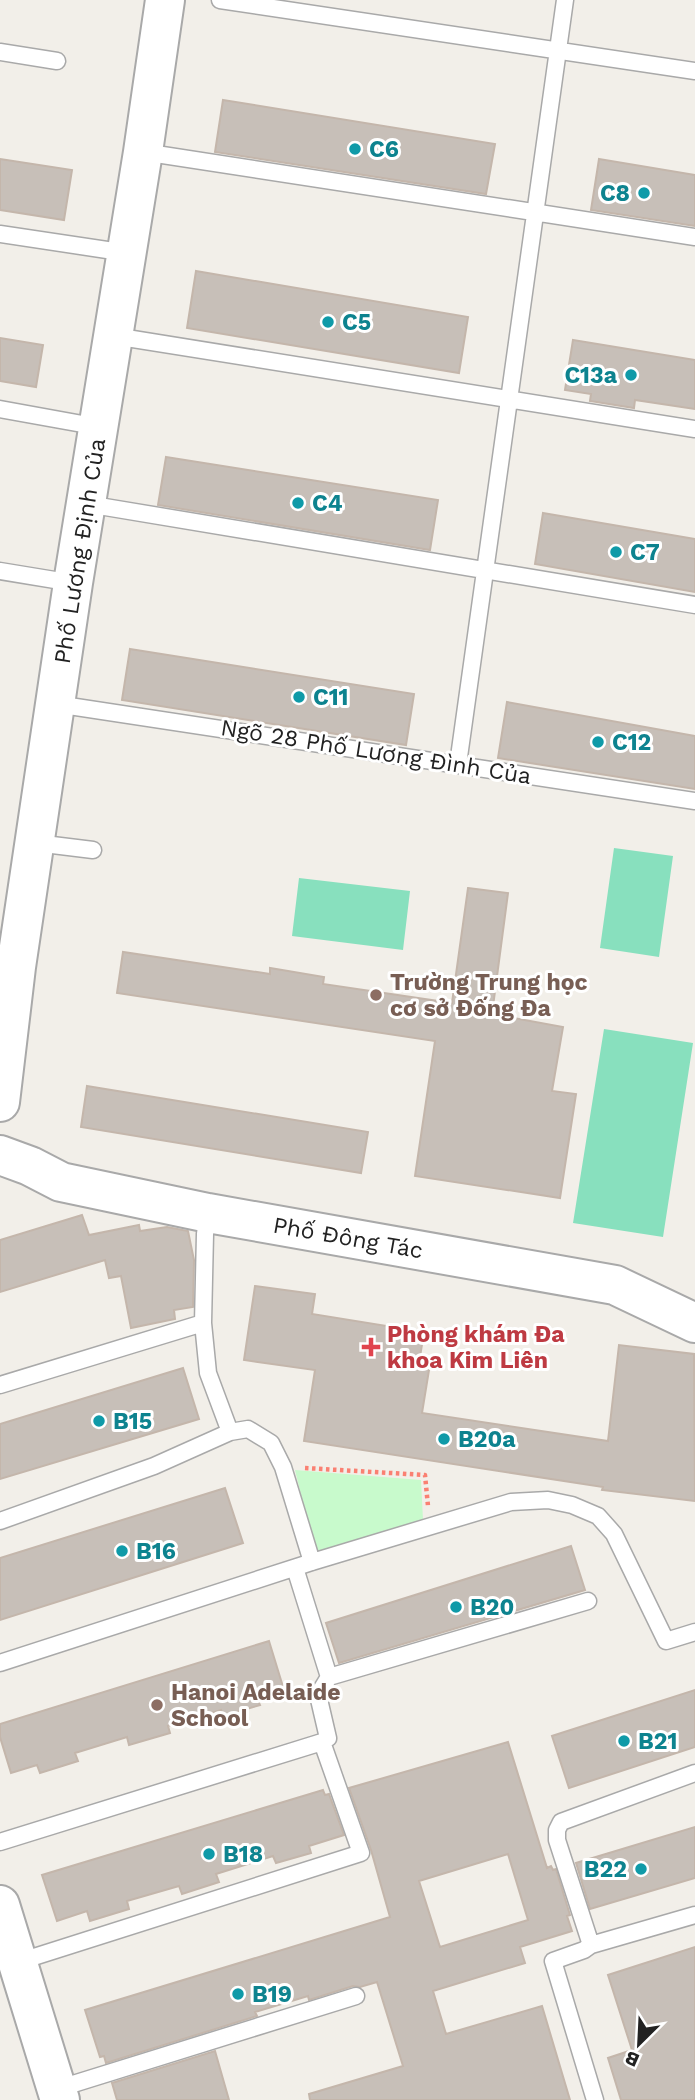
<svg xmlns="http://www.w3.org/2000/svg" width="695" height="2100" font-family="'Work Sans',sans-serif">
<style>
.park{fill:#c8facc}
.pitch{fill:#88e0be}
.building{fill:#c7bfb8;stroke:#c4b6ab;stroke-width:2;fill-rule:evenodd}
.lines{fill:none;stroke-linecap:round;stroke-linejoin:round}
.service-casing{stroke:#a9a9a9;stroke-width:19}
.tertiary-casing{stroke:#a9a9a9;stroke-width:42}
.path{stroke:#fa8072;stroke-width:4.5;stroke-dasharray:3.5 3.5;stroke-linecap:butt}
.service{stroke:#fff;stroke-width:16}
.tertiary{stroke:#fff;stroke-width:38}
.culture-dot{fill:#0f9aa8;stroke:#fff;stroke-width:2.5}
.education-dot{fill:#8d6e63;stroke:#fff;stroke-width:2.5}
.health-dot{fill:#e0444e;stroke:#fff;stroke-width:2.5}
.labels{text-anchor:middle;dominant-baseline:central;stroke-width:6;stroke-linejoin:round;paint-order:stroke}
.culture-label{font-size:23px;font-weight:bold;fill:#0d838f;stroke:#fff;text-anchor:start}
.street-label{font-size:23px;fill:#222;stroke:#fff}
.education-label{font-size:23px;font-weight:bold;fill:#785e54;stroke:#fff;text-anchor:start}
.health-label{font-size:23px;font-weight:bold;fill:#be3a42;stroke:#fff;text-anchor:start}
</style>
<rect width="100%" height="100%" fill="#f2efe9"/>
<!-- park -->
<path class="park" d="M295,1470l126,10 2,40 -108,33z"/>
<!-- pitch -->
<path class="pitch" d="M614,848l59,8 -14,101 -59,-9z
M299,878l111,13 -7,59 -111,-14z
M604,1029l89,14 -30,194 -90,-14z"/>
<!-- building -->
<path class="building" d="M223,100l272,44 -9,50 -271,-42z
M0,159l72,11 -8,50 -64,-10z
M599,159l96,16v51l-104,-16z
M196,271l272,46 -9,56 -272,-45z
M0,338l43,7 -7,42 -36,-6z
M573,340l122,20v49l-60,-9 -1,8 -44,-7 1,-7 -26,-4z
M166,457l272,43 -8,50 -272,-45z
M543,513l152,26v53l-160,-28z
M130,649l284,45 -8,51 -284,-45z
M507,702l188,34v53l-197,-31z
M468,888l40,5 -16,121 71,13 -11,64 24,3 -16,104 -145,-22 20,-135 -318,-48 6,-41 147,22v-6l54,9 -1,7 129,19z
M87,1086l281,46 -7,41 -280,-46z
M82,1215l7,20 50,-10 1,6 27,-4 21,4 6,29 -1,47 -19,3 1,9 -44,9 -10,-52 -12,2 -4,-18 -105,32v-52z
M255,1286l60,8 -3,20 112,18 -5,31 11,1 -8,49 186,28 11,-96 75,9 1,147 -93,-11 1,-3 -299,-46 11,-71 -71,-10z
M183,1368l16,51 -199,60v-55z
M225,1488l18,55 -243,77v-62z
M571,1546l14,44 -246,73 -13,-40z
M269,1641l15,49 -27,8 3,7 -37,11 -2,-6 -53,16 2,7 -41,12 -2,-8 -52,16 3,8 -38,12 -3,-8 -26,8 -11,-36v-13z
M695,1690v57l-126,41 -17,-52z
M508,1742l39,126 4,-2 2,4 3,-1 14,46 -3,1 5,15 -52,16 5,16 -92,28 13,43 96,-28 28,94h-260l-1,-6 94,-28 -26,-84 -17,5 -7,-1 -44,14 -1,-4 -53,16 2,4 -151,47 -2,-7 -4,1 -15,-47 305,-93 -19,-67 -22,-62zM508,1854l20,66 -88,27 -21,-66z
M323,1790l2,5 4,-1 15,41 -35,11 2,7 -35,10 -3,-7 -57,18 3,8 -37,12 -3,-8 -52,15 2,8 -39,12 -3,-10 -30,10 -15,-46z
M695,1827v51l-105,31 -14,-46z
M695,1947v153h-74l-13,-42 24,-8 -24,-75z
M215,2051l14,49h-112l-5,-17z"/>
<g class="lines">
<!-- service casing -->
<g class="service-casing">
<path id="service" d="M220,0l475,71
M0,52l57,9
M143,152l552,85
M0,234l127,19
M114,336l581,93
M0,409l99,18
M87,504l608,101
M0,571l73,12
M56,704l639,97
M458,764l107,-764
M36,843l57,7
M208,1213l-3,21 -2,89 5,50 22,59 18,-3 23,14 12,24 29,95
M0,1385l203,-62
M0,1521l154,-55 76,-34
M0,1663l312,-101 199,-60 37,-2 24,5 26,11 16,18 52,107 29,-9
M329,1677l259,-76
M0,1842l322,-100 6,-4 -10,-43 11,-18 -34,-109
M591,1945l104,-30
M18,1962l343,-109 -39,-111
M57,2089l299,-93
M595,2100l-42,-139 31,-11 7,-5 -34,-105v-10l4,-8 134,-49"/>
</g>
<!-- tertiary casing -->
<g class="tertiary-casing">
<path id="tertiary" d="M0,1102l16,-135 57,-384 70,-431 22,-152
M0,1155l30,11 31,16 147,31 407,72 80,38
M0,1905l60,195"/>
</g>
<!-- path -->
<path class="path" d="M305,1468l120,7 3,31"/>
<!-- service -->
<use href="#service" class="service"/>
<!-- tertiary -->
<use href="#tertiary" class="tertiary"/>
</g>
<!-- markers -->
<g class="culture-dot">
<circle cx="355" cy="149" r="7"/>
<circle cx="644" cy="193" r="7"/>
<circle cx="328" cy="322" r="7"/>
<circle cx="631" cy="375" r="7"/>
<circle cx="298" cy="503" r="7"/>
<circle cx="616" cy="552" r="7"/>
<circle cx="299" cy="697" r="7"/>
<circle cx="598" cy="742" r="7"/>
<circle cx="99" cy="1421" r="7"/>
<circle cx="444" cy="1439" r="7"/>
<circle cx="122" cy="1551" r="7"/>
<circle cx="456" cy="1607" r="7"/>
<circle cx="624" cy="1741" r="7"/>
<circle cx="209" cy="1854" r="7"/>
<circle cx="641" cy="1869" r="7"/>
<circle cx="238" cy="1994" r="7"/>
</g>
<g class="education-dot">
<circle cx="376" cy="995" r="7"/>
<circle cx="157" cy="1705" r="7"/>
</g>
<path class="health-dot" d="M367.5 1336.5h7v7h7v7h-7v7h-7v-7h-7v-7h7z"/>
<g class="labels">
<!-- culture labels -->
<g class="culture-label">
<text x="369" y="149">C6</text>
<text x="630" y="193" text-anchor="end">C8</text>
<text x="342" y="322">C5</text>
<text x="617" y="375" text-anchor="end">C13a</text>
<text x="312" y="503">C4</text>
<text x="630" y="552">C7</text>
<text x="313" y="697">C11</text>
<text x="612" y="742">C12</text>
<text x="113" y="1421">B15</text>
<text x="458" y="1439">B20a</text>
<text x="136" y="1551">B16</text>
<text x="470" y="1607">B20</text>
<text x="638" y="1741">B21</text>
<text x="223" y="1854">B18</text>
<text x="627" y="1869" text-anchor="end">B22</text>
<text x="252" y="1994">B19</text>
</g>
<!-- street labels -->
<g class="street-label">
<text transform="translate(80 551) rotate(-81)">Phố Lương Định Của</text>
<text transform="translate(376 752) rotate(9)">Ngõ 28 Phố Lương Đình Của</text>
<text transform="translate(348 1238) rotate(10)">Phố Đông Tác</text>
</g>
<!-- education labels -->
<g class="education-label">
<text x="390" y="982">Trường Trung học<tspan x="390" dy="26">cơ sở Đống Đa</tspan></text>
<text x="171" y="1692">Hanoi Adelaide<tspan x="171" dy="26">School</tspan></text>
</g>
<!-- health labels -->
<g class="health-label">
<text x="387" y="1334">Phòng khám Đa<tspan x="387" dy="26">khoa Kim Liên</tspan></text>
</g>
</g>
<!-- north arrow -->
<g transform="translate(639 2044) rotate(204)" stroke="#ffffff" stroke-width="5" paint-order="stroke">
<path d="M0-5L12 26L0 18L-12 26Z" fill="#222222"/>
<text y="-10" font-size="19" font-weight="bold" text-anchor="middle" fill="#222222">B</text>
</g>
</svg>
